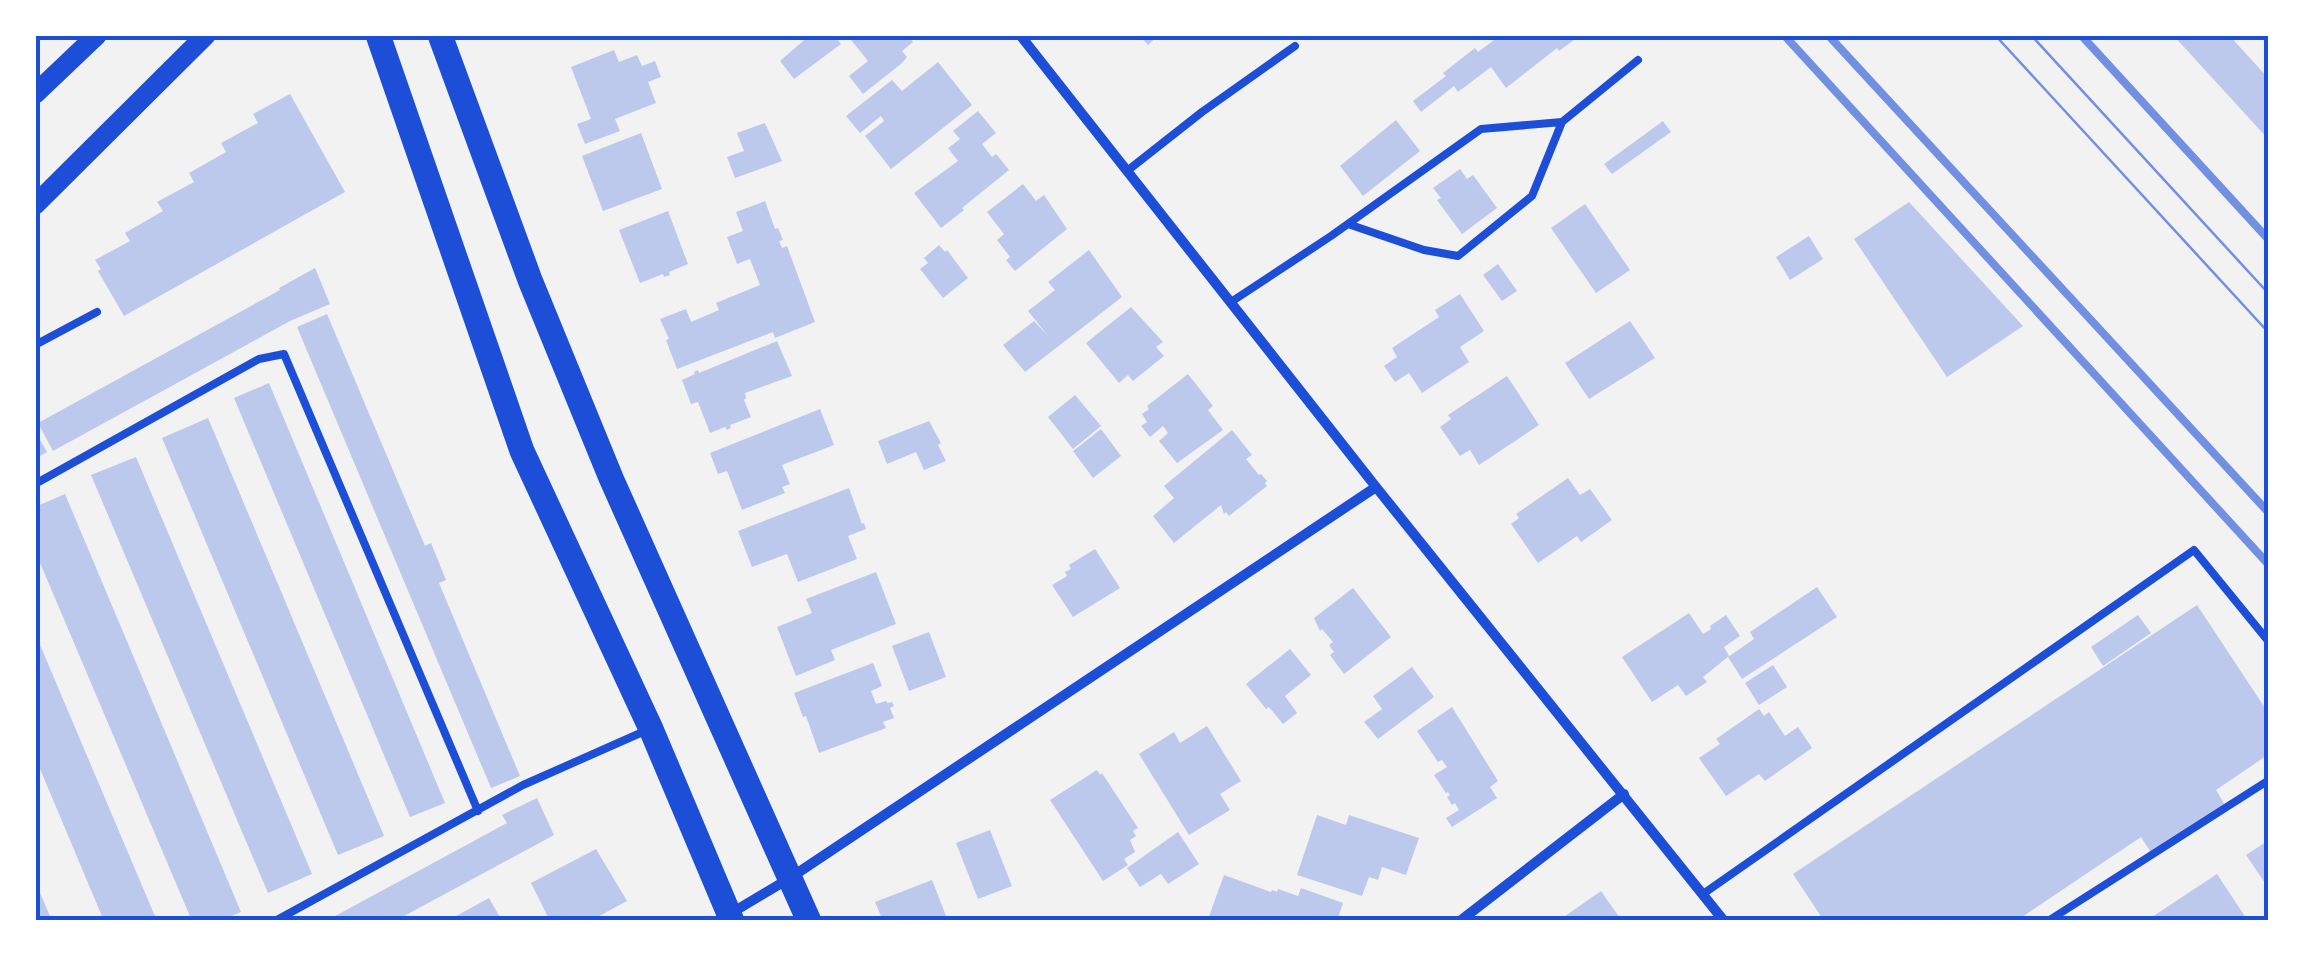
<svg xmlns="http://www.w3.org/2000/svg" width="2304" height="956" font-family="Ubuntu,sans-serif">
<style>
.building{fill:#bdc9ec}
.lines{fill:none;stroke-linecap:round;stroke-linejoin:round}
.service{stroke:#1d4ed8;stroke-width:8}
.minor{stroke:#1d4ed8;stroke-width:10}
.secondary{stroke:#1d4ed8;stroke-width:20}
.primary{stroke:#1d4ed8;stroke-width:25}
.tram{stroke:#7290e2;stroke-width:2.5}
.rail{stroke:#7290e2;stroke-width:8}
.neatline{fill:none;stroke:#1d4ed8;stroke-width:4}
</style>
<rect width="100%" height="100%" fill="#f2f2f2"/>
<!-- building -->
<path class="building" d="M810,35h24l7,9 -47,35 -14,-18z
M847,35h61l5,7 -11,9 5,6 -5,6 -39,31 -14,-18 19,-15z
M1139,35h20l-11,10z
M1501,35h70l3,5 -15,11 -2,-3 -51,40 -15,-21 -33,25 -4,-6 -33,26 -8,-11 33,-25 -3,-3 32,-25 3,4z
M2173,35h56l40,44v61z
M614,50l5,12 18,-7 5,11 13,-5 6,16 -13,5 8,21 -41,16 5,12 -35,13 -8,-20 14,-5 -20,-52z
M938,62l34,43 -81,64 -26,-33 19,-15 -3,-5 -21,17 -14,-17 46,-36 10,11z
M290,94l55,98 -221,124 -26,-45 3,-2 -6,-9 35,-19 -5,-8 38,-22 -6,-9 37,-20 -5,-9 37,-21 -5,-9 37,-20 -5,-9z
M978,111l18,22 -14,11 10,13 4,-3 13,16 -47,38 2,2 -23,18 -27,-35 44,-32 -10,-13 12,-9 -7,-8z
M1396,120l24,31 -57,45 -23,-30z
M1663,121l8,11 -59,42 -8,-10z
M765,123l17,38 -47,17 -8,-21 17,-6 -7,-18z
M641,133l21,56 -59,22 -21,-55z
M1460,169l7,10 6,-4 24,33 -35,26 -25,-34 4,-2 -8,-10z
M1023,184l13,17 8,-6 23,34 -52,42 -9,-11 4,-3 -13,-17 7,-6 -17,-22z
M765,201l10,28 3,-1 5,12 -4,1 3,7 5,-2 28,76 -40,16 -2,-6 -96,37 -11,-29 3,-1 -9,-20 26,-10 5,13 28,-12 -3,-7 44,-18 -10,-26 -13,5 -10,-27 16,-6 -7,-19z
M1909,202l114,124 -76,51 -93,-138z
M1585,204l45,66 -34,23 -45,-65z
M668,211l20,53 -19,8 1,3 -6,2 -1,-3 -23,9 -21,-53z
M1809,236l14,23 -33,21 -14,-23z
M939,245l6,7 2,-2 21,28 -25,20 -23,-29 8,-6 -4,-5z
M1089,250l33,47 -97,75 -22,-27 31,-24 15,16 -21,-26 27,-21 -7,-8z
M1498,264l19,27 -15,10 -19,-26z
M315,268l15,36 -40,17 -237,130 -15,-28 242,-133 -1,-2z
M1460,294l24,37 -24,16 9,15 -47,31 -13,-20 -14,9 -11,-16 13,-9 -5,-9 47,-31 -4,-7z
M1131,307l32,35 -7,5 8,9 -31,25 -5,-6 -9,8 -33,-40z
M327,314l98,232 6,-3 15,37 -7,3 81,193 -29,12 -194,-461z
M1630,321l25,37 -66,41 -24,-36z
M777,341l15,35 -47,17 1,5 -2,2 7,17 -21,8 1,3 -4,2 -2,-3 -15,6 -12,-31 -7,2 -9,-24 13,-6 -1,-2 4,-2 1,3z
M1188,374l25,32 -5,4 15,20 -46,33 -18,-22 9,-8 -5,-7 -13,11 -9,-11 6,-4 -5,-8 7,-5 -2,-3z
M1507,376l32,49 -60,40 -9,-15 -10,6 -20,-29 11,-8 -3,-4z
M269,383l176,420 -35,14 -176,-419z
M1075,395l26,31 -28,23 -25,-32z
M820,409l14,36 -52,20 8,19 -8,3 3,6 -43,17 -15,-39 -9,3 -8,-21z
M208,418l176,418 -46,19 -176,-417z
M929,421l12,22 -3,2 8,16 -22,9 -8,-18 -29,12 -9,-23z
M1101,429l20,27 -28,22 -20,-27z
M1232,430l20,25 -6,4 13,16 2,-1 6,7 -2,2 2,3 -38,30 -3,-4 -2,2 -3,-9 -47,38 -21,-27 21,-18 -10,-12z
M35,431l12,21 -12,7z
M136,457l176,417 -44,19 -177,-418z
M1568,478l12,17 10,-6 22,31 -31,22 -4,-6 -39,27 -27,-39 8,-6 -3,-4z
M849,488l13,36 2,-1 2,6 -18,7 9,23 -59,23 -11,-28 -35,13 -14,-36z
M65,494l176,418 -21,9h-28l-157,-370v-44z
M1095,549l25,39 -47,29 -21,-32 15,-9 -2,-4 6,-3 -2,-4z
M876,572l20,52 -65,26 4,10 -39,16 -19,-49 35,-14 -6,-14z
M1817,587l20,30 -95,62 -14,-22 26,-18 -4,-7z
M1353,588l38,49 -47,37 -14,-19 4,-3 -5,-7 4,-3 -11,-13 -2,2 -6,-13z
M2197,605l72,109v40l-53,36 9,15 -73,49 -11,-17 -125,84h-192l-31,-47z
M1689,613l14,21 8,-5 -1,-3 16,-11 14,21 -16,11 5,9 -26,21 4,5 -21,14 -8,-11 -26,17 -30,-45z
M2138,615l13,18 -48,33 -12,-19z
M929,632l17,45 -37,14 -17,-45z
M35,633l122,288h-53l-69,-164z
M1290,649l21,26 -26,21 12,17 -14,11 -14,-17 -3,2 -20,-25z
M873,663l9,23 -11,5 5,13 10,-3 1,2 5,-1 2,4 -4,2 4,10 -11,4 3,6 -67,25 -13,-37 -3,1 -9,-24z
M1773,665l14,22 -28,18 -14,-22z
M1412,667l22,30 -56,42 -14,-17 18,-13 -9,-13z
M1452,707l46,74 -8,6 7,11 -45,29 -6,-9 13,-8 -4,-7 -3,2 -5,-8 3,-2 -2,-3 -2,1 -12,-18 13,-8 -5,-7 -4,2 -21,-31z
M1759,709l5,7 5,-4 16,24 13,-9 14,21 -47,33 -6,-7 -33,22 -27,-38 21,-14 -4,-5z
M1207,726l34,55 -21,13 10,16 -41,25 -50,-81 35,-22 6,11z
M1097,770l3,5 2,-2 36,55 -5,3 3,5 -6,4 5,12 -11,7 4,6 -25,16 -53,-81z
M537,798l17,37 -159,86h-69l181,-98 -5,-8z
M1317,815l29,10 3,-10 70,23 -13,37 -24,-8 -4,13 -9,-3 -7,19 -65,-21z
M990,830l22,56 -34,13 -22,-56z
M1178,832l21,32 -31,20 -7,-10 -21,13 -13,-19z
M2269,840v49l-23,-34z
M596,849l31,52 -37,20h-40l-19,-38z
M2217,874l31,47h-102z
M1224,875l47,17 1,-2 5,2 1,-3 20,7 3,-8 42,15 -6,18h-123l-6,-2z
M932,880l16,41h-65l-8,-19z
M35,881l17,40h-17z
M1601,891l21,30h-64z
M489,898l13,23h-55z"/>
<g class="lines">
<!-- service -->
<path class="service" d="M1127,171l75,-59 93,-66
M1348,224l76,26 34,6 74,-60 30,-74
M1231,302l100,-66 150,-107 81,-7 76,-62
M35,345l62,-33
M35,484l224,-125 25,-5 194,457
M1703,894l491,-344 75,92
M275,921l248,-136 122,-54
M2048,921l221,-141"/>
<!-- minor -->
<path class="minor" d="M1020,35l356,452 348,434
M718,921l72,-43 586,-391
M1460,921l164,-127"/>
<!-- secondary -->
<path class="secondary" d="M35,94l62,-59
M35,205l171,-170"/>
<!-- primary -->
<path class="primary" d="M378,35l144,416 129,278 81,192
M440,35l90,245 81,198 198,443"/>
<!-- tram -->
<path class="tram" d="M1995,35l274,298
M2031,35l238,259"/>
<!-- rail -->
<path class="rail" d="M1784,35l485,530
M1828,35l441,478
M2081,35l188,205"/>
</g>
<!-- border -->
<rect width="2304" height="956" fill="none" stroke="#ffffff" stroke-width="75"/>
<rect x="38" y="38" width="2228" height="880" class="neatline"/>
</svg>
